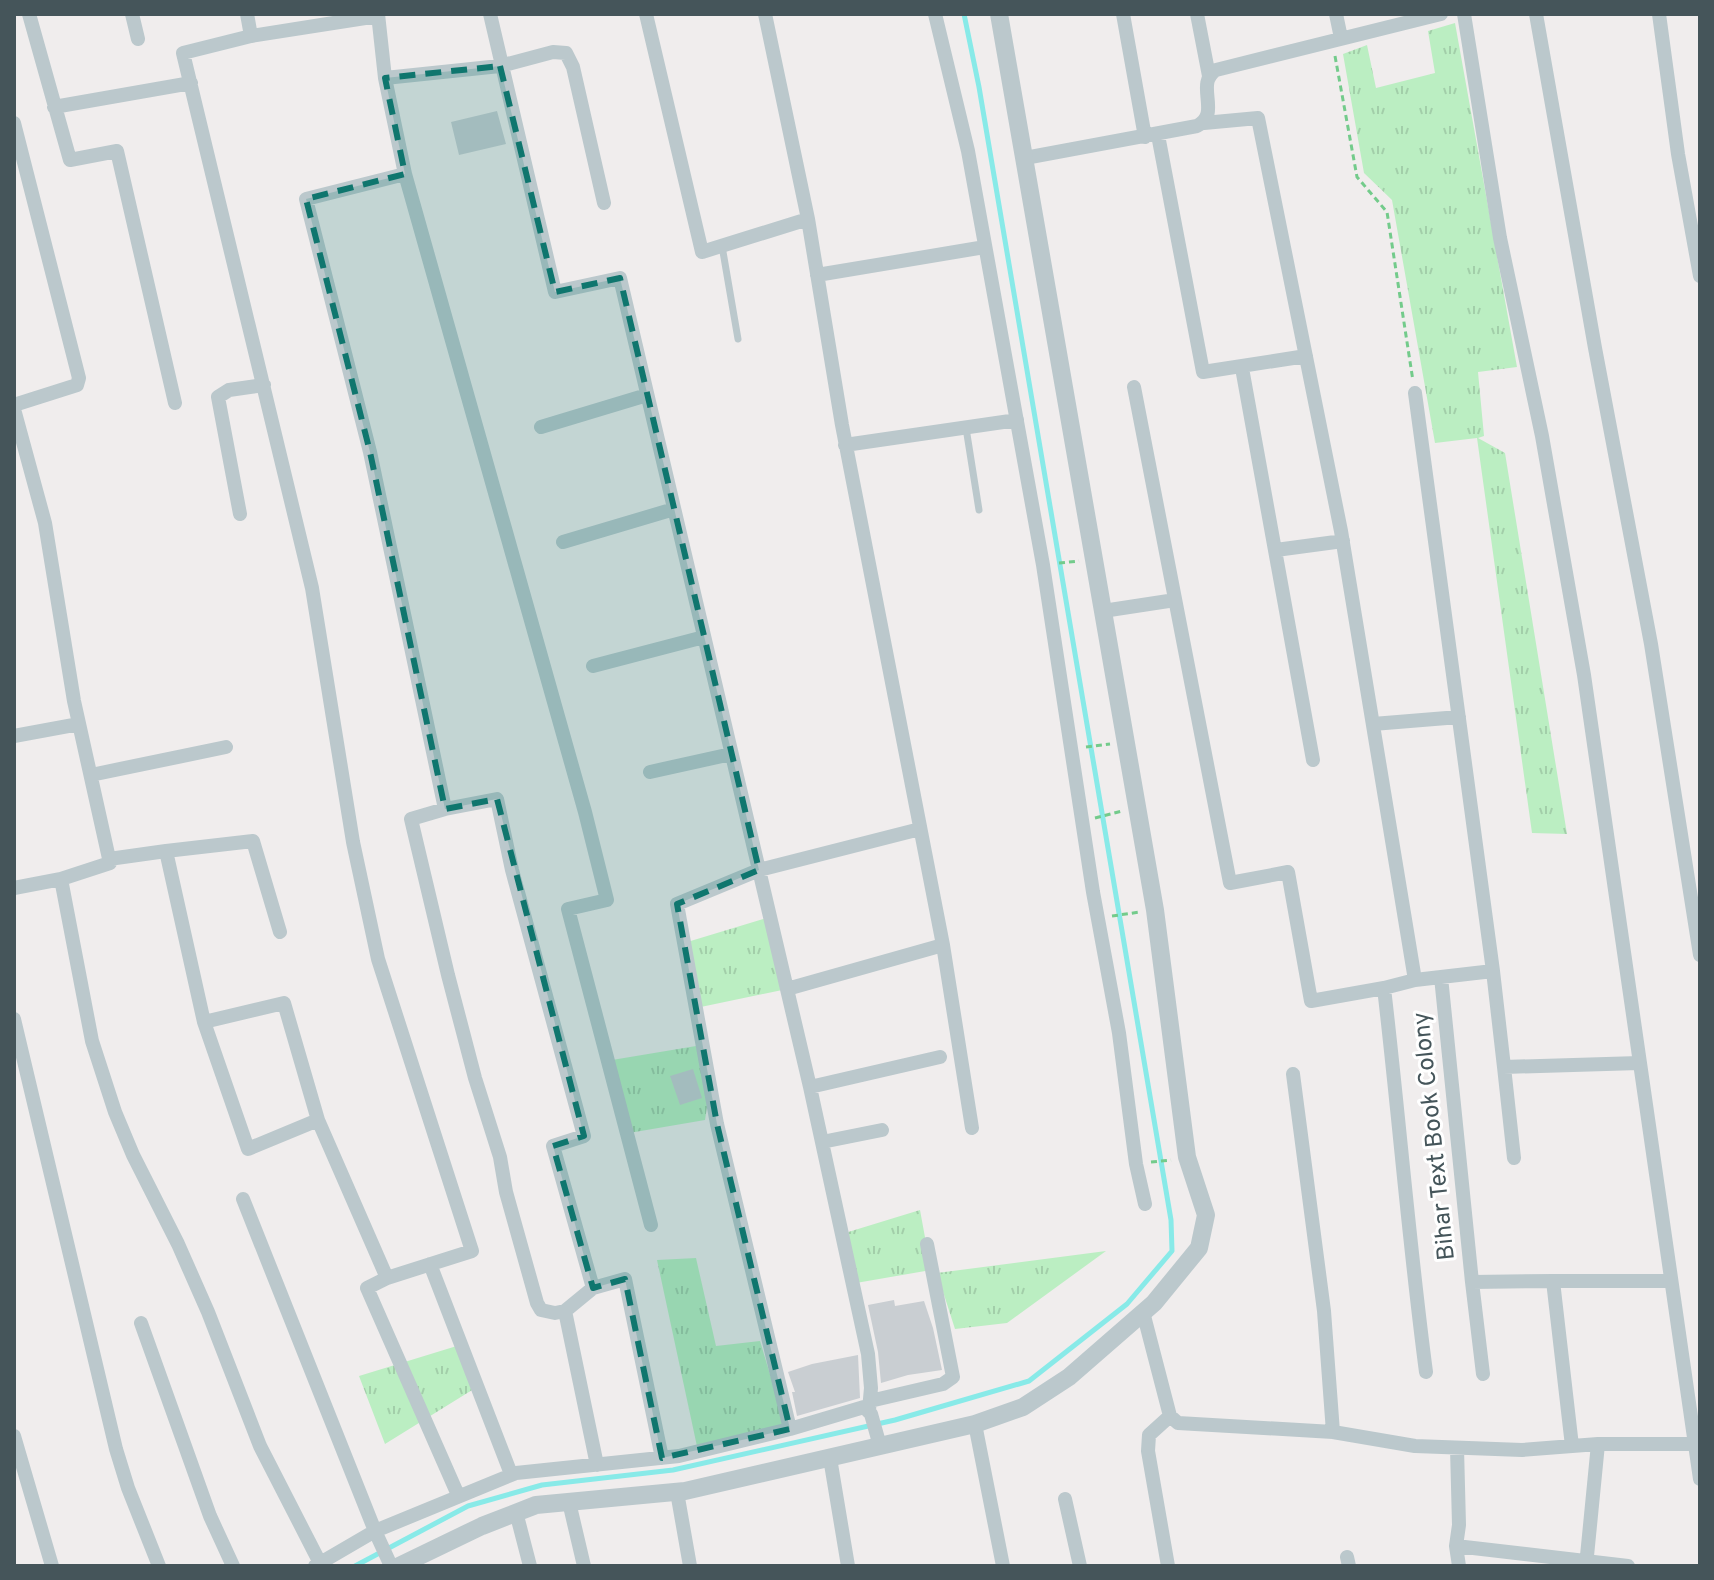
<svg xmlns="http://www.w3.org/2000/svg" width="1714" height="1580" font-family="Overpass,sans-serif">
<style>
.grass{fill:url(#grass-tufts)}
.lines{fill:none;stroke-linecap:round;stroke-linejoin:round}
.stream{stroke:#88eae8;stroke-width:5}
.building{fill:#c9ced2}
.path{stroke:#73cb8b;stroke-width:3;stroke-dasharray:6 4;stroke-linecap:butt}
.service{stroke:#bbc8cc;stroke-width:7}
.minor{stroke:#bbc8cc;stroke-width:14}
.tertiary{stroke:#bbc8cc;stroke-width:18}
.marked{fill:#0f766e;fill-opacity:0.2;stroke:#0f766e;stroke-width:6;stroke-dasharray:16 10;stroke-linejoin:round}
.labels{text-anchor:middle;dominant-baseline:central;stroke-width:6;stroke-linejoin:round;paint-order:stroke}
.street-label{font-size:24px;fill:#45555a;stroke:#fff}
</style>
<defs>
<pattern id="grass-tufts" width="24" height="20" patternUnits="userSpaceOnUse" patternTransform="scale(2)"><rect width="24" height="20" fill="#bbeec2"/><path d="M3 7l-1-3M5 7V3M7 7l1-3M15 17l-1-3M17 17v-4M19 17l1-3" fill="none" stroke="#a2cea9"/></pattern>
</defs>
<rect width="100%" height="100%" fill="#f0eded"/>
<!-- grass -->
<path class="grass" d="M1455,23l62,344 -39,5 6,64 -6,2 27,15 62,381 -35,-1 -55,-395 -42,5 -43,-243 -28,-27 -21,-119 24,-9 9,43 59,-15 -7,-42z
M770,917l17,72 -91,19 -12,-65z
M696,1046l13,48 -4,26 -76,13 -17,-73z
M920,1210l11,60 -75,13 -11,-50z
M1106,1251l-99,72 -52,6 -18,-56z
M696,1258l20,88 44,-5 25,83 -87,27 -41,-191z
M460,1345l17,42 -92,57 -26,-68z"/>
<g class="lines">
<!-- stream -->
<path class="stream" d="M355,1566l113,-60 74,-21 131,-15 222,-50 134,-39 98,-77 45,-53 -1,-31 -192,-1133 -15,-73"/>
</g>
<!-- building -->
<path class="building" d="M497,111l9,33 -47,11 -8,-33z
M693,1069l9,29 -22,7 -10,-29z
M894,1300l1,6 29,-5 9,27 9,42 -34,5 -27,8 -3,-31 -10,-47z
M858,1355l2,43 -63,18 -5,-24h3l-7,-20 24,-8z"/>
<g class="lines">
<!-- path -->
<path class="path" d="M1335,56l22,121 30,35 26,169
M1059,563l20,-2
M1086,747l24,-3
M1095,818l27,-7
M1112,916l28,-4
M1151,1162l20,-2"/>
<!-- service -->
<path class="service" d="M722,246l16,93
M966,428l13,82"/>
<!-- minor -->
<path class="minor" d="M29,14l41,146 47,-9 58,252
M132,14l6,25
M247,14l4,22
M378,14l7,64 20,96 180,638 22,88 -39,9 83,316
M490,14l65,278 65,-14 190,809 58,267 3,34 -2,22
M646,14l56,238 106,-33
M765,14l43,205 34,206 101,520 29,183
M935,14l33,137 75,414 50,327 26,141 17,131 9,40
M1123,14l22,123
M1197,14l12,62
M1336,14l5,24
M1464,14l36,224 42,198 42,239 116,804
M1536,14l59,334 56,296 49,311
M1659,14l19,140 22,122
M385,78l115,-12 53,-14 13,1 7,14 31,136
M54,107l137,-24
M1204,123l54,-5 83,413 74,449
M1158,135l45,237 103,-16
M1025,158l172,-32c25,-12 -3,-42 19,-56l225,-56
M405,174l-99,25 64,253 75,357 -34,10 37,156 27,103 25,79 6,35 31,111 4,7 14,3 10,-2 32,154
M817,275l168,-28
M1242,368l71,392
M1134,387l96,496 58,-11 23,129 73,-13
M1415,393l78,578
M14,405l63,-20 2,-7 -65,-255
M14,409l31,114 29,178 36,162 -49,16 31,162 23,71 18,43 45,89 30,68 52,134 60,117
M541,427l106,-32
M845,445l172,-25
M240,514l-22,-117 11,-7 35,-5
M563,542l111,-33
M1276,550l67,-9
M1103,611l72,-11
M593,666l111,-29
M1373,724l86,-7
M14,736l65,-12
M650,772l81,-18
M91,775l135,-28
M445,809l52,-10 15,71 72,266 -31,10 40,142 -28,23
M166,851l87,-10 27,91
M109,859l57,-8 38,171 44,127 70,-29
M14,888l47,-9
M1441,977l31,305 81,-1 19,165
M787,989l156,-44
M14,1019l102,430 12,39 31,78
M204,1022l80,-19 34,117 69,158 85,-27 -94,-292 -25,-117 -41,-254 -129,-535 68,-17 127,-20
M1504,1067l10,91
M1293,1074l31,237 9,121
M810,1087l130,-30
M822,1142l60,-12
M243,1199l132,332 16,35
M430,1264l81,210
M387,1278l-20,10 91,207
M1553,1281h118
M1472,1282l11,92
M593,1288l32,-9 37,179
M1143,1312l27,104 8,7 155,9 82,14 107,4 76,-6h97
M141,1323l69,193 23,50
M1426,1372c-17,-128 -27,-256 -42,-384l31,-8 78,-9 11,96 135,-4
M870,1401l73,-17 10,-7 -26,-133
M975,1424l28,142
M790,1429l-73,-305 -40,-220 82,-34 161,-41
M14,1436l38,130
M830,1458l18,108
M677,1492l13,74
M1065,1499l15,67
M569,1502l15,64
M516,1512l14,54
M1456,1546l3,-21 -2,-77
M1347,1557l2,9
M315,1566l60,-35 141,-58 163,-17 111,-27 74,-22 7,7 9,32
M1168,1566l-20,-115 1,-16 21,-19
M1459,1566l-3,-20 172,20
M1586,1566l12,-122"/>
<!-- tertiary -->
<path class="tertiary" d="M399,1566l83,-40 54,-21 149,-14 290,-67 48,-17 46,-30 85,-74 45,-55 7,-33 -19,-58 -32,-247 -156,-896"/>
</g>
<!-- marked area -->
<path class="marked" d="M500,66l55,226 65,-14 139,592 -82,34 40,220 73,305 -128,29 -37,-179 -32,9 -40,-142 31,-10 -87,-337 -52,10 -75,-357 -64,-253 99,-25 -20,-96z"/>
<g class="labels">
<!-- street labels -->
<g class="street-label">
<text transform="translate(1435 1136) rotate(-96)">Bihar Text Book Colony</text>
</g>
</g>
<!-- border -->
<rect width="1714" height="1580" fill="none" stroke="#45555a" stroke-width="32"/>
</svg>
